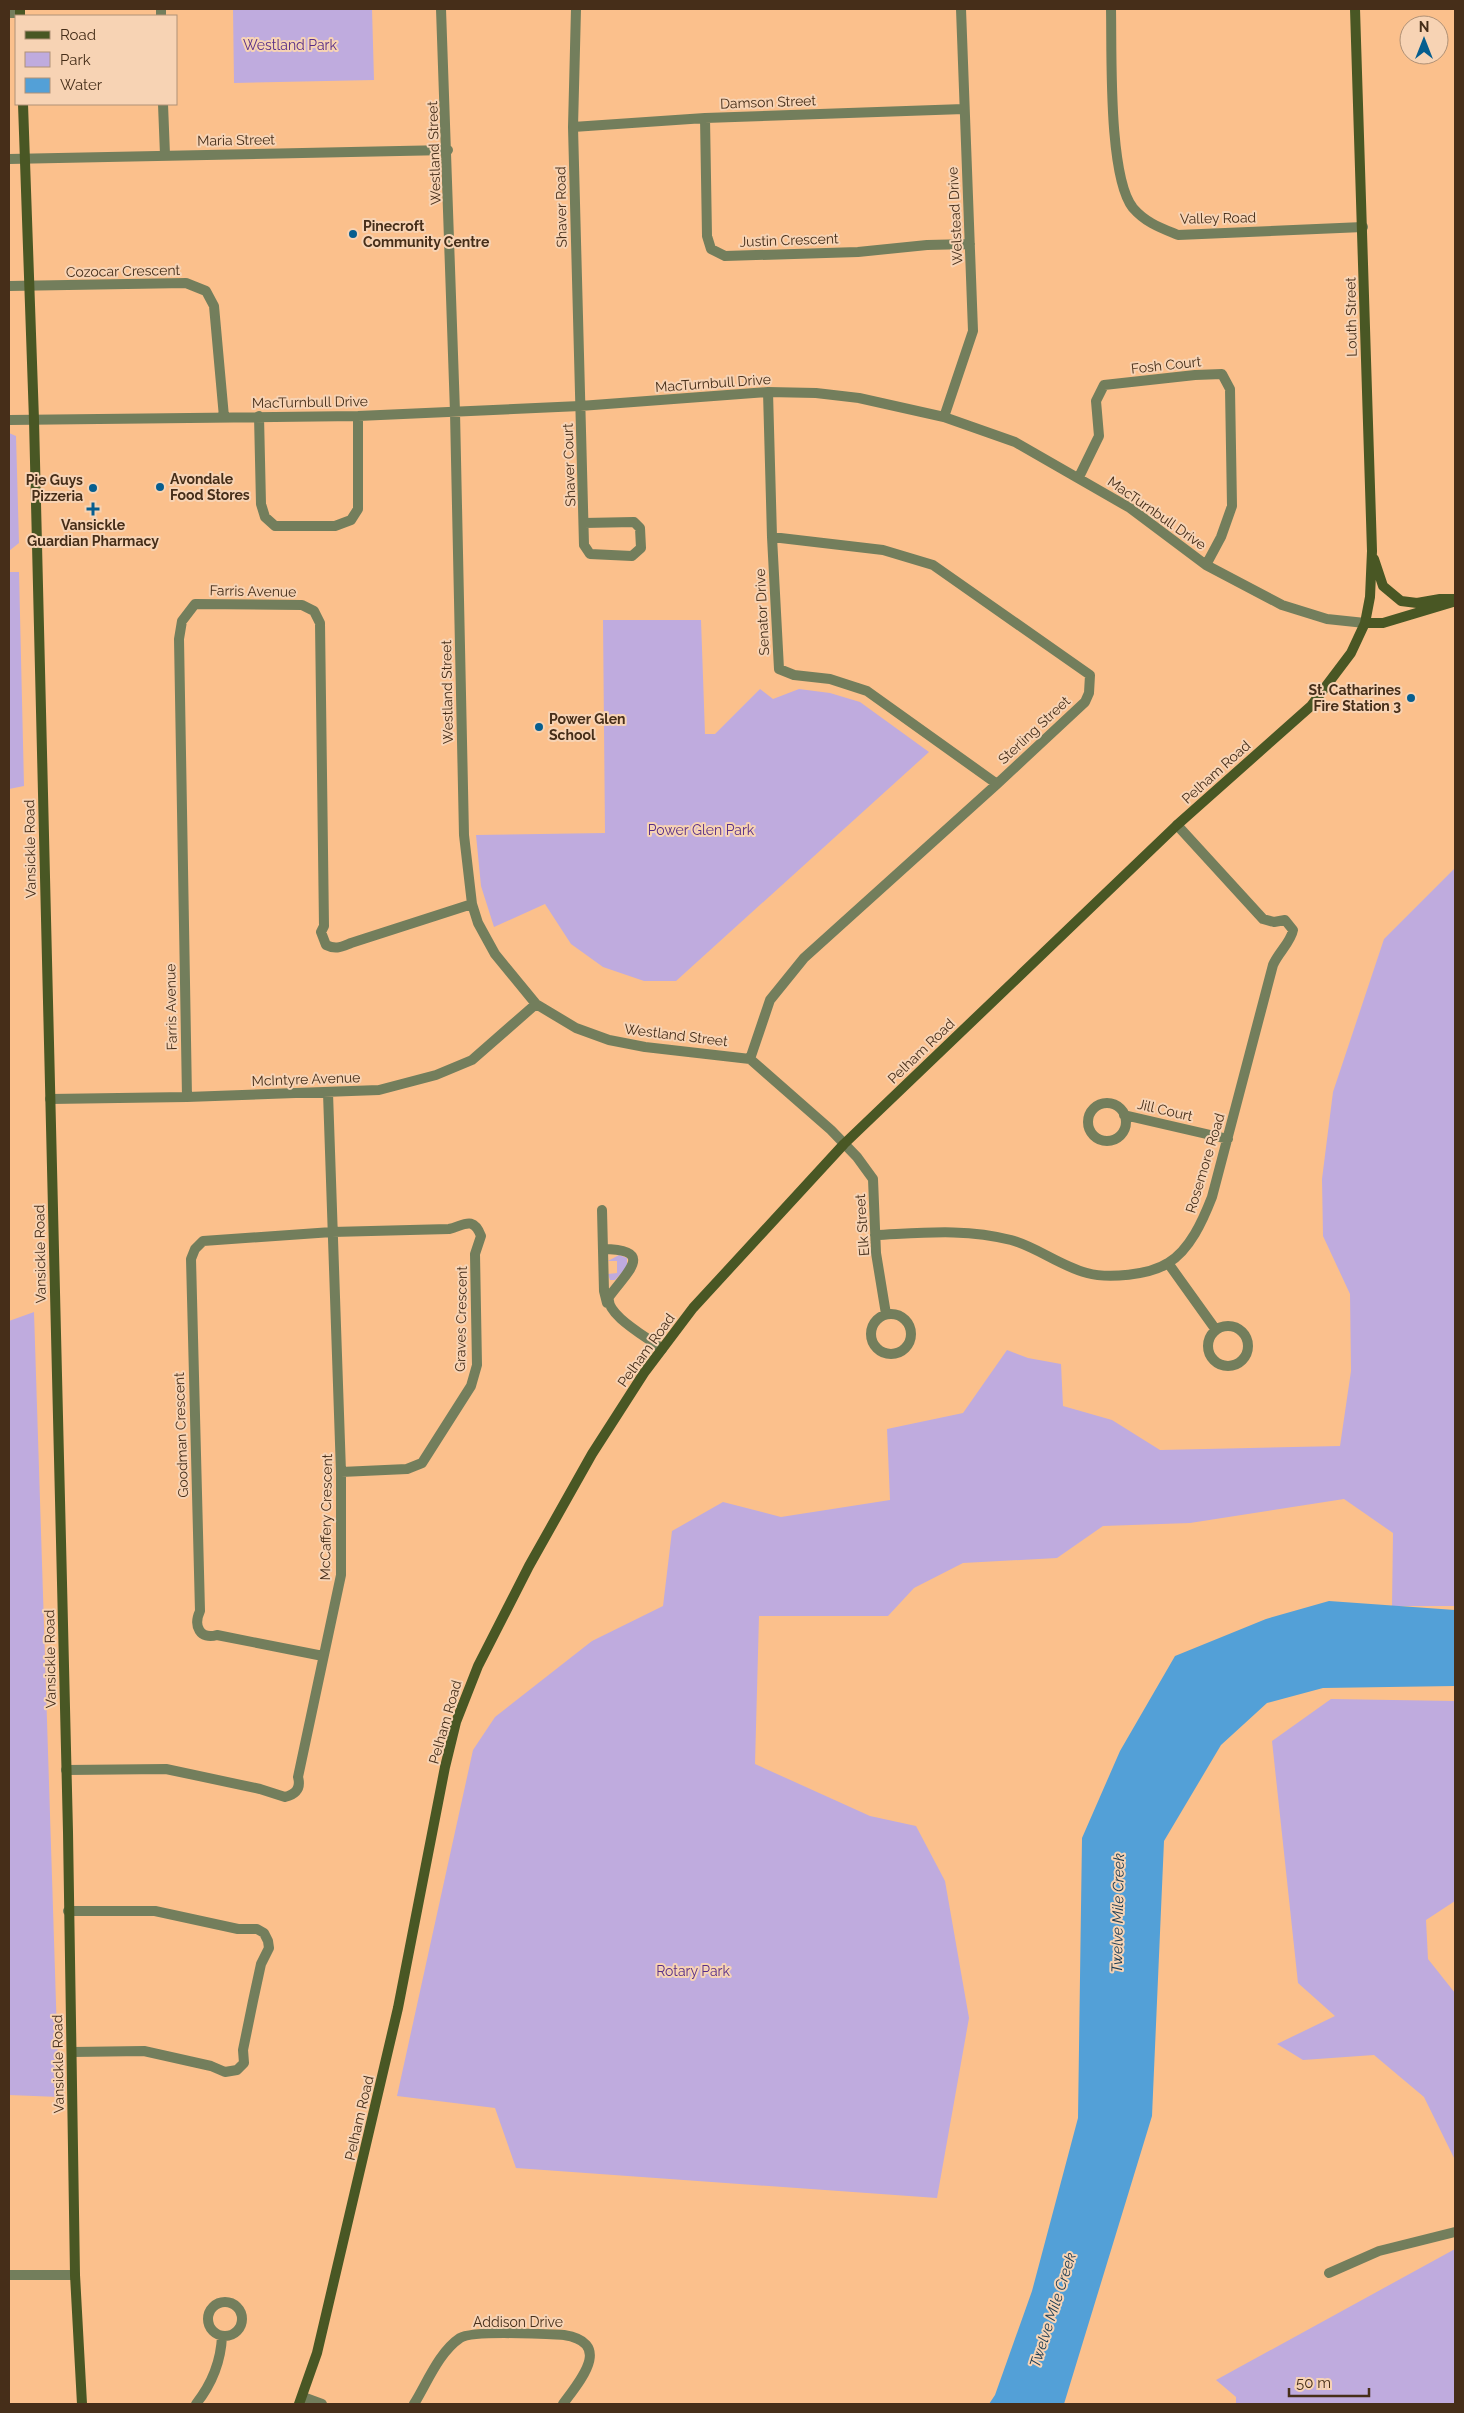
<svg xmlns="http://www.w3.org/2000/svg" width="1464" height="2413" font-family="Raleway,sans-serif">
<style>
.green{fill:#bfabde}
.water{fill:#53a0d7}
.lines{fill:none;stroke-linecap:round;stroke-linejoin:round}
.street{stroke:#737e5c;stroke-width:10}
.secondary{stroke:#495724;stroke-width:10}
.poi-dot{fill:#065e8f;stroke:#f7d3b4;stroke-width:2}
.labels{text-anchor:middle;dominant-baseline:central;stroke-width:4;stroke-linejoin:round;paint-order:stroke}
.park-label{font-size:14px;fill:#582e87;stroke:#f7d3b4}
.street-label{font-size:14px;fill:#462e19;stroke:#f7d3b4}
.poi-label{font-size:14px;font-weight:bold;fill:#462e19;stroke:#f7d3b4;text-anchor:start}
.water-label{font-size:15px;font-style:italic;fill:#193a51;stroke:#f7d3b4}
</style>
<rect width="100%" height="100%" fill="#fbc08c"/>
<!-- green -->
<path class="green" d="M233,9h139l2,71 -140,3z
M9,433l7,3 3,107 -10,8z
M9,572h10l5,214 -15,3z
M603,620h98l4,114h10l45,-45 13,10 26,-10 31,4 30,9 69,50 -253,229h-32l-41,-14 -32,-23 -26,-40 -51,23 -13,-41 -5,-51 129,-2z
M1455,868v738h-63l1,-73 -49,-34 -154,24 -87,3 -46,32 -94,5 -49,25 -26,28h-129l-4,148 115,52 46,10 29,55 24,137 -32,180 -421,-30 -21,-60 -98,-12 76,-346 22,-33 97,-76 71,-35 9,-75 51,-29 58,15 109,-17 -3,-71 76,-16 44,-63 21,8 33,6 2,42 49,14 48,30 180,-4 11,-75 -1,-77 -27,-58 -1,-57 11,-87 51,-153z
M619,1255l8,3v9l-12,13h-5l-2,-6 9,-1v-12h-9z
M34,1312l25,785 -50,-2v-774z
M1331,1699l124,2v200l-29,19 2,39 27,34v167l-31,-63 -50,-42 -71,5 -26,-16 58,-28 -37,-33 -26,-242z
M1455,2249v155h-219v-7l-20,-17z"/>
<!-- water -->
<path class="water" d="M1329,1601l126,9v76l-132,2 -56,15 -46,42 -57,96 -12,275 -88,288h-75l6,-9 37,-104 46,-173 4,-280 38,-87 55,-95 91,-37z"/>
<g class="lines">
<!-- street -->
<path class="street" d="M161,9v7
M441,9l14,403 9,423 8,69 6,19 17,31 41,50 40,24 33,12 36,7 105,12 81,71 26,27 16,22 3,74 10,61
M576,9l-3,118 11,418 6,9 42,2 9,-8 -1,-20 -6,-6 -50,1
M1111,9c1,43 -3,168 22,199 13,15 28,20 45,27l185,-8
M9,13h11
M163,104l2,51
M705,118l2,118 4,13 14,7 133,-4 69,-7 43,-1
M573,127l132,-9 259,-9
M9,159l439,-9
M9,286l177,-3 20,8 8,15 10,111
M768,392l4,145 7,132 15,6 36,4 37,12 130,93
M259,416l2,88 4,13 10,9h60l16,-6 7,-11v-93
M944,417l29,-86 -12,-322
M9,420l349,-4 222,-10 188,-14 48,1 43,5 85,19 71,25 115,66 76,57 76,40 45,14 38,4
M1079,477l20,-41 -3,-35 8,-16 91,-10 27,-1 8,15 2,117 -11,31 -15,28
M750,1059l20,-59 34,-42 193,-174 88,-82 4,-9 1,-18 -157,-110 -50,-15 -111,-13
M187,1097l-8,-458 3,-18 13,-17 107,1 12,6 6,12 4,303 -3,6 5,13c10,5 15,2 25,-2l121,-39
M50,1099l137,-2 192,-7 57,-15 36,-15 64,-56
M1088 1122a19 19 0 1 1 38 0a19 19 0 1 1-38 0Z
M1124,1115l104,24
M602,1210l2,81 3,12
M875,1235c46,-2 90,-7 136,5 26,7 49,26 76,33 21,6 63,2 81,-10 22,-13 35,-43 44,-66l61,-232c5,-12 18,-23 20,-35l-8,-10 -11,2 -11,-3 -86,-94
M603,1249c55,0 21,26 6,48 -4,18 40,41 53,52
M1168,1263l48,67
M871 1334a20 20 0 1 1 40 0a20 20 0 1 1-40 0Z
M1208 1346a20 20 0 1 1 40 0a20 20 0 1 1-40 0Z
M323,1656l-106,-21c-17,5 -24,-9 -17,-24l-9,-352 4,-10 8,-8 129,-9 117,-3c14,-3 24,-14 32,7l-6,18 2,111 -6,21 -49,77 -15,6 -66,3
M66,1770l100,-1 94,20 25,8c11,-3 16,-9 13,-20l43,-202v-103l-13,-379
M68,1911h87l83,18h19l7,4 4,8 1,7 -8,16 -8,37 -10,49 1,13 -7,7 -12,2 -14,-6 -67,-15 -72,1
M1329,2273l50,-22 76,-19
M9,2275h66
M208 2319a17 17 0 1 1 34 0a17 17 0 1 1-34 0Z
M303,2397l19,7
M196,2404c15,-19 25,-43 26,-68
M414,2404c13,-21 25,-52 46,-66 13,-8 84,-4 104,-3 50,8 15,47 -1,69"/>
<!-- secondary -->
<path class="secondary" d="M20,9v7
M23,104l11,316 34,1412 7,443 7,129
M1374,559l9,27 18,15 16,2 23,-4h15
M1365,623h18l70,-21
M299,2404l18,-51 81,-345 47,-241 11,-45 22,-56 51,-100 63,-112 52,-81 49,-65 151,-164 333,-319 134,-119 40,-53 14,-30 5,-26 2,-46 -17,-542"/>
</g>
<!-- markers -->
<g class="poi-dot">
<circle cx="353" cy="234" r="5"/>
<circle cx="160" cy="487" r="5"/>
<circle cx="93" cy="488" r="5"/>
<path d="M90.5 501.5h5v5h5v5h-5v5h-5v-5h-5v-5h5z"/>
<circle cx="1411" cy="698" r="5"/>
<circle cx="539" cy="727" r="5"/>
</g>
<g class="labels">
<!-- park labels -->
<g class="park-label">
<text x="290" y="45">Westland Park</text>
<text x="701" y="830">Power Glen Park</text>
<text x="693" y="1971">Rotary Park</text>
</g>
<!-- street labels -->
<g class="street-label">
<text transform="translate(768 102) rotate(-2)">Damson Street</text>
<text transform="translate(236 140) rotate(-1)">Maria Street</text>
<text transform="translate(434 153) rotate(-92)">Westland Street</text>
<text transform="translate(561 207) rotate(-91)">Shaver Road</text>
<text transform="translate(955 216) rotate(-93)">Welstead Drive</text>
<text transform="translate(1218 218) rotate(-1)">Valley Road</text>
<text transform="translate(789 240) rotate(-2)">Justin Crescent</text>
<text transform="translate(123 271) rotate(-1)">Cozocar Crescent</text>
<text transform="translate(1351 317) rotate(-91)">Louth Street</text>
<text transform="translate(1166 365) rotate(-6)">Fosh Court</text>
<text transform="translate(713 383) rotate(-4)">MacTurnbull Drive</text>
<text transform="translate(310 402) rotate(-1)">MacTurnbull Drive</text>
<text transform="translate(569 465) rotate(-92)">Shaver Court</text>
<text transform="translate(1157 513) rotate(35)">MacTurnbull Drive</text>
<text transform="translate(253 591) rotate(1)">Farris Avenue</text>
<text transform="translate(762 612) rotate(-93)">Senator Drive</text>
<text transform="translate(447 692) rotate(-91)">Westland Street</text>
<text transform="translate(1034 730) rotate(-43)">Sterling Street</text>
<text transform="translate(1216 772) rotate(-42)">Pelham Road</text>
<text transform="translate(30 849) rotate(-91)">Vansickle Road</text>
<text transform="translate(171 1007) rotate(-91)">Farris Avenue</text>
<text transform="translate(676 1035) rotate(7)">Westland Street</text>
<text transform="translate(921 1051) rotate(-44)">Pelham Road</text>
<text transform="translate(306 1079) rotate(-2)">McIntyre Avenue</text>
<text transform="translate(1165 1110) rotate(13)">Jill Court</text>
<text transform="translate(1205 1163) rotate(-73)">Rosemore Road</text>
<text transform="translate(862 1225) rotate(-94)">Elk Street</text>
<text transform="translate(40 1254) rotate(-91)">Vansickle Road</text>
<text transform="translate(461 1319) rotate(-89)">Graves Crescent</text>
<text transform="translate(646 1350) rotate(-54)">Pelham Road</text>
<text transform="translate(181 1435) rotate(-92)">Goodman Crescent</text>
<text transform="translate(326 1517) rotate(-89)">McCaffery Crescent</text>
<text transform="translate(50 1659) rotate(-91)">Vansickle Road</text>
<text transform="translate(445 1722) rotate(-74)">Pelham Road</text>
<text transform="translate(58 2064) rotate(-91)">Vansickle Road</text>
<text transform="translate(359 2118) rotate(-77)">Pelham Road</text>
<text x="518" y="2322">Addison Drive</text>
</g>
<!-- poi labels -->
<g class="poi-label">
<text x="363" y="226">Pinecroft<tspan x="363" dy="16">Community Centre</tspan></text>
<text x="170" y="479">Avondale<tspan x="170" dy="16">Food Stores</tspan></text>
<text x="83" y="480" text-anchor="end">Pie Guys<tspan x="83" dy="16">Pizzeria</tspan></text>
<text x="93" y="525" text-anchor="middle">Vansickle<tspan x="93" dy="16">Guardian Pharmacy</tspan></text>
<text x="1401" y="690" text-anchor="end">St. Catharines<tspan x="1401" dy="16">Fire Station 3</tspan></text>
<text x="549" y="719">Power Glen<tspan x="549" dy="16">School</tspan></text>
</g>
<!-- water labels -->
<g class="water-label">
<text transform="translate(1118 1913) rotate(-89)">Twelve Mile Creek</text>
<text transform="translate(1053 2310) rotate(-72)">Twelve Mile Creek</text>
</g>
</g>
<!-- border -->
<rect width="1464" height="2413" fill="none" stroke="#462e19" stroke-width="20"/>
<!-- legend -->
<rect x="15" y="15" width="162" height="90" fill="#f7d3b4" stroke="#b09176"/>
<rect x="25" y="31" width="25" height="8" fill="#495724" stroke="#b09176"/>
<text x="60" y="40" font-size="15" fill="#462e19">Road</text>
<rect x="25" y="52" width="25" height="15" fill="#bfabde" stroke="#b09176"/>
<text x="60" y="65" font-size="15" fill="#462e19">Park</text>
<rect x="25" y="78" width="25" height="15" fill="#53a0d7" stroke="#b09176"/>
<text x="60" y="90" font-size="15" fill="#462e19">Water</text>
<!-- north arrow -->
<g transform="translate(1424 40)"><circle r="24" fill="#f7d3b4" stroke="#b09176"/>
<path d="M0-4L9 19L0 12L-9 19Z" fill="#065e8f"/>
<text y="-8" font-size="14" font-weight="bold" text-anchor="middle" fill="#462e19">N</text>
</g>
<!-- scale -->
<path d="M1289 2388v8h80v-8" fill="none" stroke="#462e19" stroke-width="2.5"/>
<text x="1296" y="2388" font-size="15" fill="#462e19" stroke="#f7d3b4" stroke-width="4" paint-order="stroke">50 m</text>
</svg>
